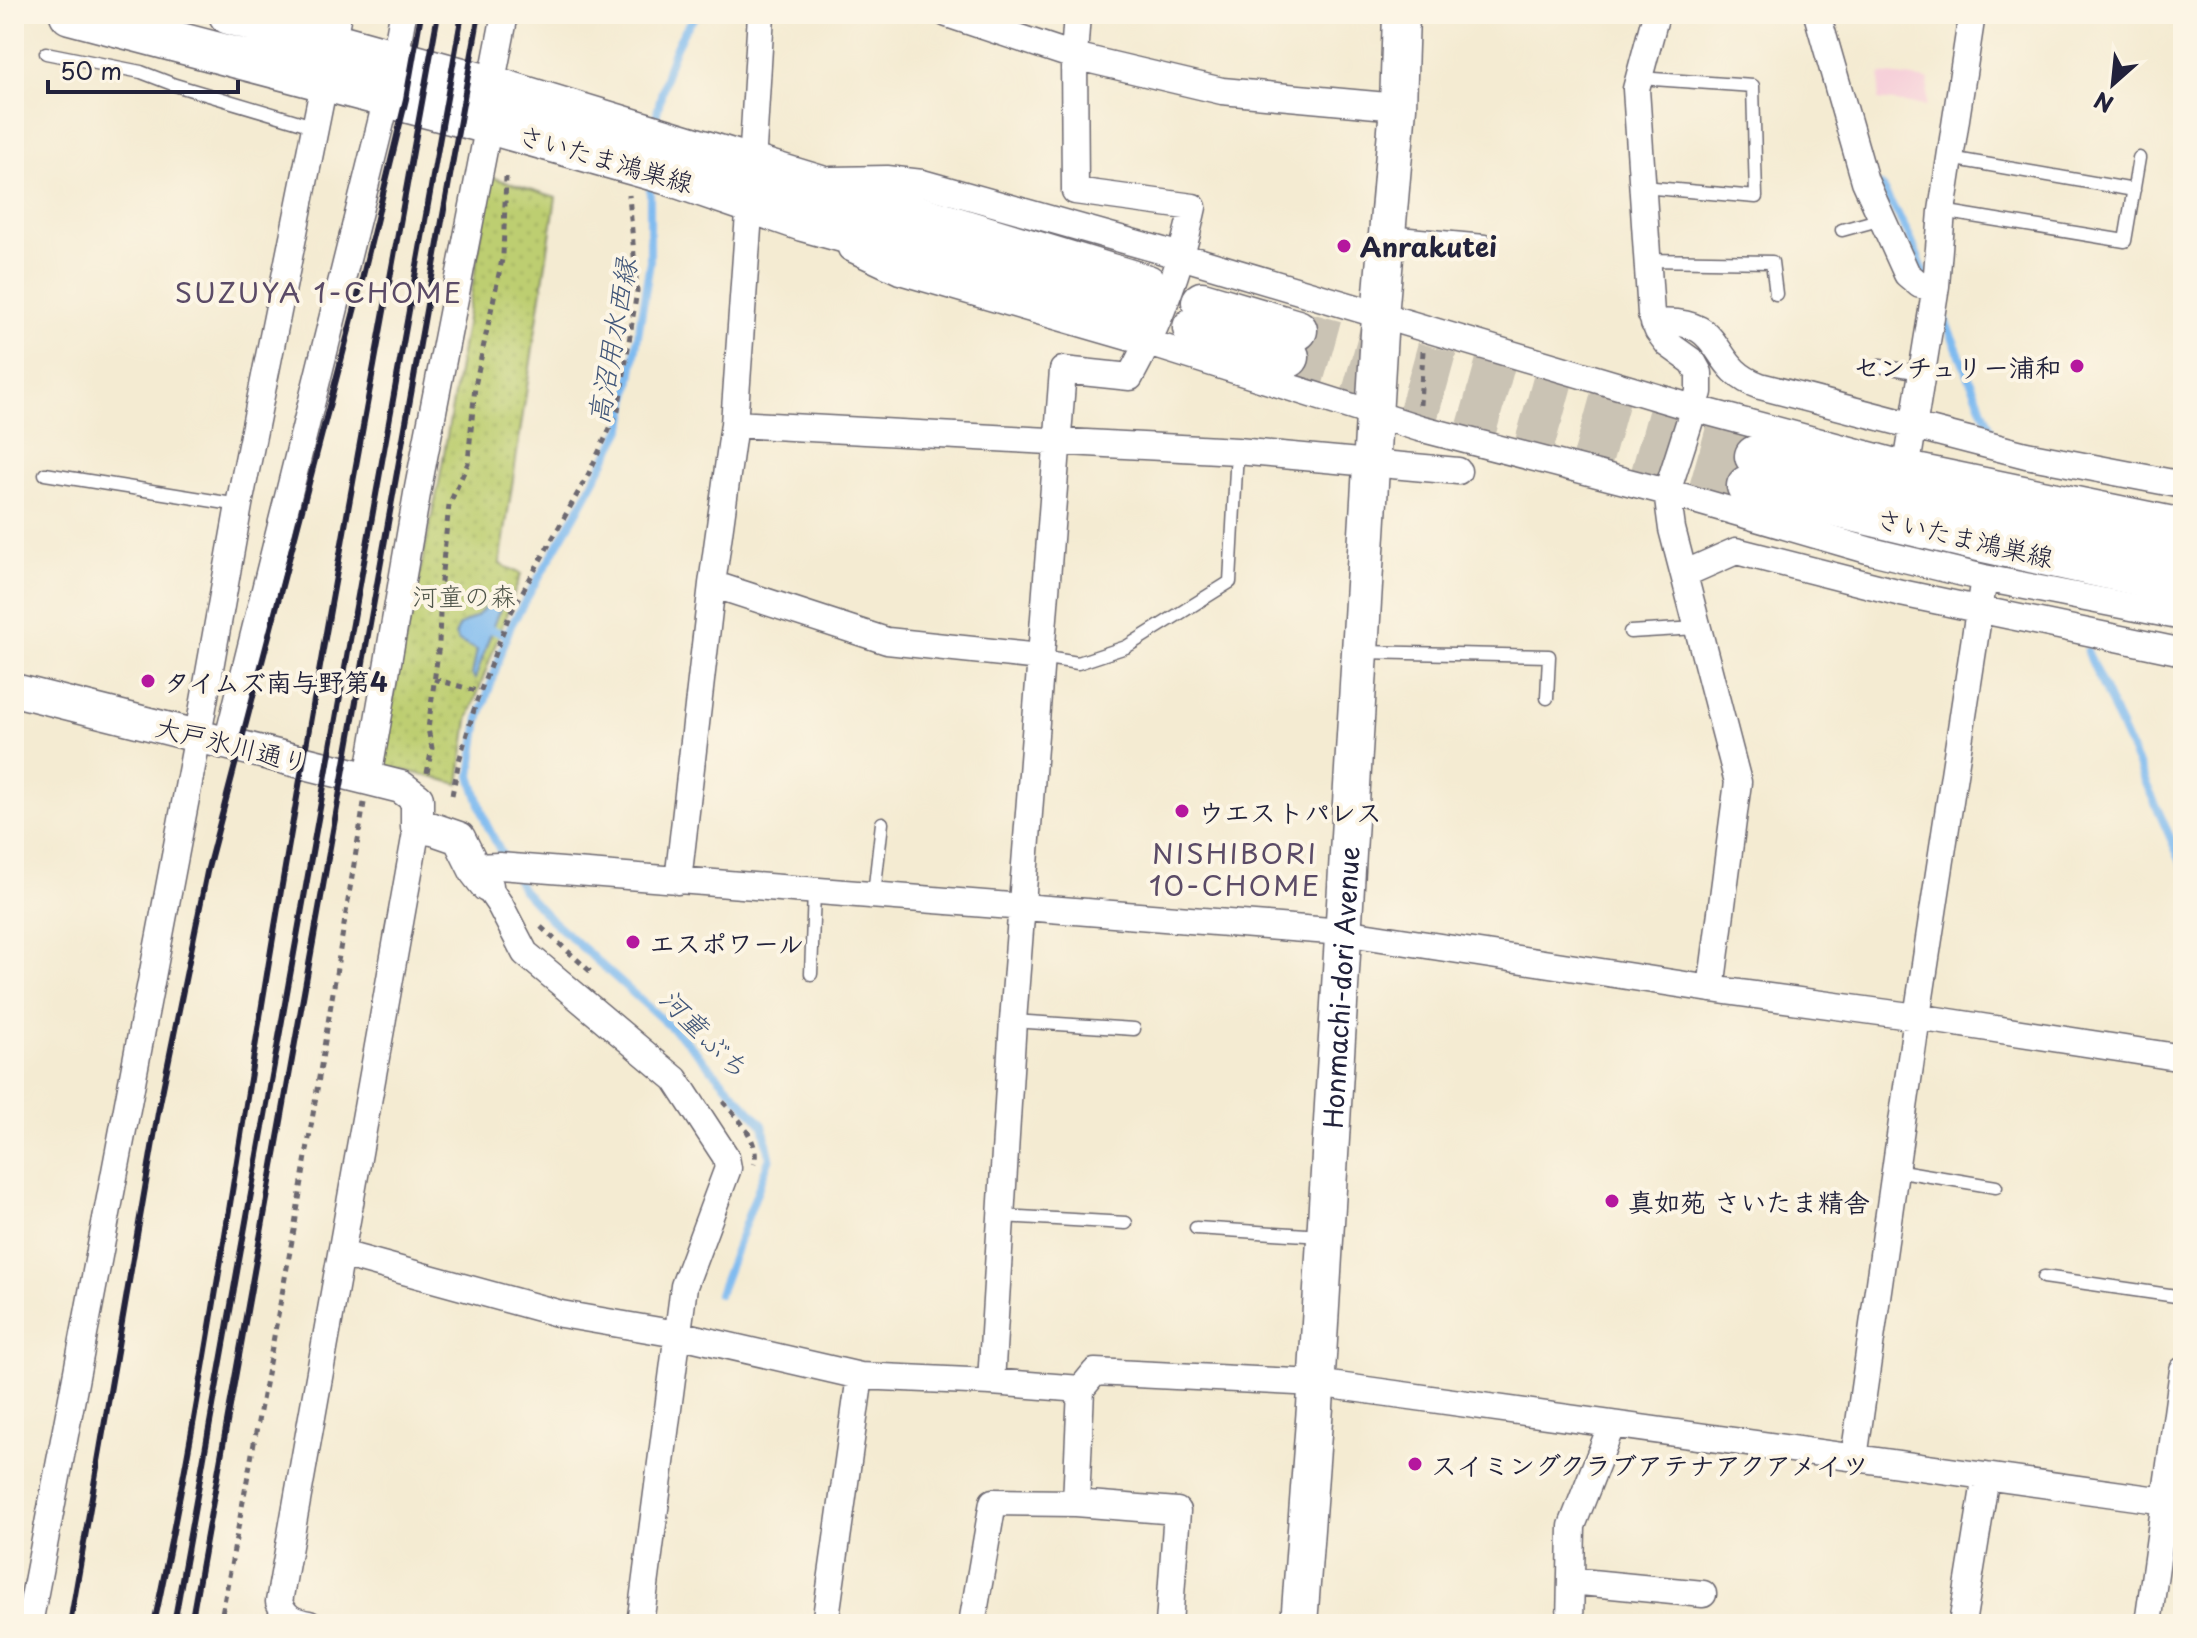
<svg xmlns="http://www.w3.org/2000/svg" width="2197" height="1638" font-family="'Playpen Sans','Klee One',sans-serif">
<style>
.built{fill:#f6cfd9}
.park{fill:url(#park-dots);stroke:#707856;stroke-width:2}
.water{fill:#7dbaf0;stroke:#506e96;stroke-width:2}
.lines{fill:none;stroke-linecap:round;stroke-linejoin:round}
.stream{stroke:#7dbaf0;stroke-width:8}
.primary-tunnel{stroke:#cac3b4;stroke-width:40;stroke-dasharray:40 20;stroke-linecap:butt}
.service-casing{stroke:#6c6870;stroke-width:15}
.minor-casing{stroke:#6c6870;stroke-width:29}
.tertiary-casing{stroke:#6c6870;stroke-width:35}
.secondary-casing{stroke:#6c6870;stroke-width:39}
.primary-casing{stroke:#6c6870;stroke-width:43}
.path{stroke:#6c6870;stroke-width:5;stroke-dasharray:6 6;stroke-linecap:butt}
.service{stroke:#fff;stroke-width:12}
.minor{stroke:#fff;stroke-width:26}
.tertiary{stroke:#fff;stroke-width:32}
.secondary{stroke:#fff;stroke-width:36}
.primary{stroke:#fff;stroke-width:40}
.rail{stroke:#22223b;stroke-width:6}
.poi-dot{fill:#b5179e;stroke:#fcf5e5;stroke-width:3}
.labels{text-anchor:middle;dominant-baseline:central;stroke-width:8;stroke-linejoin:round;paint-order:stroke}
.street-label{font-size:26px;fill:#22223b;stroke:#fcf5e5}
.poi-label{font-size:26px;font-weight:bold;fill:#22223b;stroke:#fcf5e5;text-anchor:start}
.park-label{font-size:26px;fill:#50564b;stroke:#fcf5e5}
.neighbourhood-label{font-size:28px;letter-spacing:2px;fill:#5b4b67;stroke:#fcf5e5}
.water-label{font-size:28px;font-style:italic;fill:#42577a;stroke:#fcf5e5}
</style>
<defs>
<pattern id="park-dots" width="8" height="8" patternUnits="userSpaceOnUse" patternTransform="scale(2)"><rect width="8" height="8" fill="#bdce71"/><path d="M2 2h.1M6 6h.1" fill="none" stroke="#a2b163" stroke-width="1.8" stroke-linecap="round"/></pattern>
</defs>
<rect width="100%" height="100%" fill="#fcf5e5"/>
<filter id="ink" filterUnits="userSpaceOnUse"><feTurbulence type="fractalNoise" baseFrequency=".0125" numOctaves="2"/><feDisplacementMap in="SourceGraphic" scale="16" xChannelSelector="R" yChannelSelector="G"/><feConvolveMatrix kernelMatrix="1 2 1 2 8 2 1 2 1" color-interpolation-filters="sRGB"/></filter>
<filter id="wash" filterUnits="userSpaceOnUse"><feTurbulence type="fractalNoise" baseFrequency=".006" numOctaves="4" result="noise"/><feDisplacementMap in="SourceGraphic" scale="32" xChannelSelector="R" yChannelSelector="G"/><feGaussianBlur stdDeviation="1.8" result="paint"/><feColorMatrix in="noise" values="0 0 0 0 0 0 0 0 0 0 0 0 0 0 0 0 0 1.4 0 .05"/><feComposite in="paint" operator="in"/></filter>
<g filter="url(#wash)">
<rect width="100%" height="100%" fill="#f4ebd2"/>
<!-- built -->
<path class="built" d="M1881,74l48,6 -3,26 -48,-6z"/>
<!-- park -->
<path class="park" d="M491,177l65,20 -56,367 21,10 -53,146 -9,64 -80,-20 60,-281z"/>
<!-- water -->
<path class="water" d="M501,590l7,4 -12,24 -21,61 -3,-4 5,-25 -19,-9 -3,-6 5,-10 17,-9z"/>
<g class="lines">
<!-- stream -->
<path class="stream" d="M655,123c8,-37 15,-81 43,-109
M1881,186l27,47 20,48
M1940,308l50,119
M493,630l14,5
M2087,651l96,215
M506,862l-20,-39 -15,-47 8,-57 31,-92 67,-115 46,-85 27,-165v-82
M513,873l9,16 24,26 140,126 77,84 7,32 -51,137"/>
</g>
</g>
<g filter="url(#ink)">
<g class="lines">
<!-- primary-tunnel -->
<path class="primary-tunnel" d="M1297,330l458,126
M1289,357l458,129"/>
<!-- service casing -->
<g class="service-casing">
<path id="service" d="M46,53l95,19 34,13 141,42
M1639,78l114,8 3,111 -113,-10
M1950,158l184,32
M1942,211l183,30 14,-83
M1842,230l40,-11
M1388,232l97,9
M1647,260l125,2 4,32
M1880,366l41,7
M45,474l194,31
M1630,632l67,-4
M1362,652l187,4 -2,42
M1040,657l38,6 48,-16 104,-65 7,-131
M874,894l8,-71
M811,974l3,-83
M1013,1021l121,8
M1895,1170l101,17
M1001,1216l125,7
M1196,1228l126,8
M2044,1277l139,20"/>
</g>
<!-- minor casing -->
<g class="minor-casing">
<path id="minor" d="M947,14l127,42 148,35 176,16
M1656,14l-20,75 15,225 7,17 10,13 25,18 6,11v19l-32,100 5,37 66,253 -27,207
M1817,14l48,167 42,93 13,11 16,1
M395,58l8,-44
M491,86l14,-72
M752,165l9,-151
M832,180l55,-1 35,4 259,73 512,152 214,57 276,57
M851,248l49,23 249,72 270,85 248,64 204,59 113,27 199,39
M1654,323c76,-7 51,44 106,63l266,69 157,30
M734,424l503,27 221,20
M1907,465l29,-179 6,-75 30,-197
M1684,574l52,-23 165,42 282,59
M712,584l175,57 153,16
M227,743l160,-645
M368,778l50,-290 71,-364
M474,867l25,-1 844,66 368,57 206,28 266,41
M678,881l34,-297 22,-160 16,-224
M487,886l13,19 25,48 150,126 51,78 2,11 -44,118 -44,338
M342,1254l219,60 116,20 183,42 131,6 90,7 14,-17 221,11 849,118 18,-1
M991,1382l22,-361 50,-651 67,7c29,-53 51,-110 63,-170l-118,-16 -1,-135 3,-42
M1854,1458l63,-441 67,-439
M1076,1503l5,-114
M1571,1581l132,13
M29,1624l169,-889 41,-230 99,-491
M309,1624c-17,-3 -24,-7 -30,-22l138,-775
M825,1624l35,-248
M972,1624l21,-122 83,1 101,8 -8,113
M1570,1624l2,-98 40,-102
M1962,1624l24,-148
M2148,1624l35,-254"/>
</g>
<!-- tertiary casing -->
<g class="tertiary-casing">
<path id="tertiary" d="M14,690l387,97 16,12v28l16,2 26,9 17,34 11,14"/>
</g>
<!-- secondary casing -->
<g class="secondary-casing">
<g id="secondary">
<path id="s1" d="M1299,1624l16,-217 65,-1091 18,-209 3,-93"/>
</g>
</g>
<!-- primary casing -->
<g class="primary-casing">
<path id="primary" d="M70,14l419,110 177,50 137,47 335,92
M229,14l262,72 656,199
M1202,302l95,28
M1193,328l96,29
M1755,456l243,58 185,40
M1747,486l223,53 213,46"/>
</g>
<!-- path -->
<path class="path" d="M1420,405l3,-54
M434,679l46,13
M427,773l5,-25 -4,-19 11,-85 2,-63 8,-76 19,-42 7,-77 28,-131 3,-78
M452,795l7,-34 17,-58 33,-87 79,-141 30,-64 19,-120 -8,-96
M541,927l52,47
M723,1102c15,16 38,40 31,62
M220,1624l74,-394 70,-427"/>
<!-- service -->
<use href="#service" class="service"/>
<!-- minor -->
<use href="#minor" class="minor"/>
<!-- tertiary -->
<use href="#tertiary" class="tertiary"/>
<!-- secondary -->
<use href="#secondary" class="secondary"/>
<!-- primary -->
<use href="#primary" class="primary"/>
<!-- rail -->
<path class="rail" d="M70,1624l88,-511 49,-241 152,-580 47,-193 15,-85
M154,1624c53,-246 86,-497 129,-745 49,-289 103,-577 155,-865
M174,1624l288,-1610
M191,1624l288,-1610"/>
</g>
</g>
<!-- markers -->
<g class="poi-dot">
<circle cx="1344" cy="246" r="8"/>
<circle cx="2077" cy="366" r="8"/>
<circle cx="148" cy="681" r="8"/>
<circle cx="1182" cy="811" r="8"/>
<circle cx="633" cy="942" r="8"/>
<circle cx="1612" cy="1201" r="8"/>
<circle cx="1415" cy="1464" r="8"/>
</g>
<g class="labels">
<!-- street labels -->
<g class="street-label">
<text transform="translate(606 158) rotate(16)">さいたま鴻巣線</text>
<text transform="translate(1965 537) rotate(13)">さいたま鴻巣線</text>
<text transform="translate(232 744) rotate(14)">大戸氷川通り</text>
<text stroke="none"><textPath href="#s1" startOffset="638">Honmachi-dori Avenue</textPath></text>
</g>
<!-- poi labels -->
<g class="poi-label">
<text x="1360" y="246">Anrakutei</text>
<text x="2061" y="366" text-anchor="end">センチュリー浦和</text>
<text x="164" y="681">タイムズ南与野第4</text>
<text x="1198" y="811">ウエストパレス</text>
<text x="649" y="942">エスポワール</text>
<text x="1628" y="1201">真如苑 さいたま精舎</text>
<text x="1431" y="1464">スイミングクラブアテナアクアメイツ</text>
</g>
<!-- park labels -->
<g class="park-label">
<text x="464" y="595">河童の森</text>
</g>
<!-- neighbourhood labels -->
<g class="neighbourhood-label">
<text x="319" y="291">SUZUYA 1-CHOME</text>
<text x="1235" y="852">NISHIBORI<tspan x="1235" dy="32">10-CHOME</tspan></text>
</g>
<!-- water labels -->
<g class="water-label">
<text transform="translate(611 341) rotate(-80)">高沼用水西縁</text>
<text transform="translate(705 1032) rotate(45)">河童ぶち</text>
</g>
</g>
<!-- margin -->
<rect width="2197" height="1638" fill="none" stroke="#fcf5e5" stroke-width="48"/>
<!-- north arrow -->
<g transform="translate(2113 84) rotate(207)" stroke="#fcf5e5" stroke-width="6" paint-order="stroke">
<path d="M0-6L14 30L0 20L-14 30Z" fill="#22223b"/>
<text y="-12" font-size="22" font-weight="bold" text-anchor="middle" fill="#22223b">N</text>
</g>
<!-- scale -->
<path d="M48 80v12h190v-12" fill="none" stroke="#22223b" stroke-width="4"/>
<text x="60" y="80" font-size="24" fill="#22223b" stroke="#fcf5e5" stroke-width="6" paint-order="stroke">50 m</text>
</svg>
